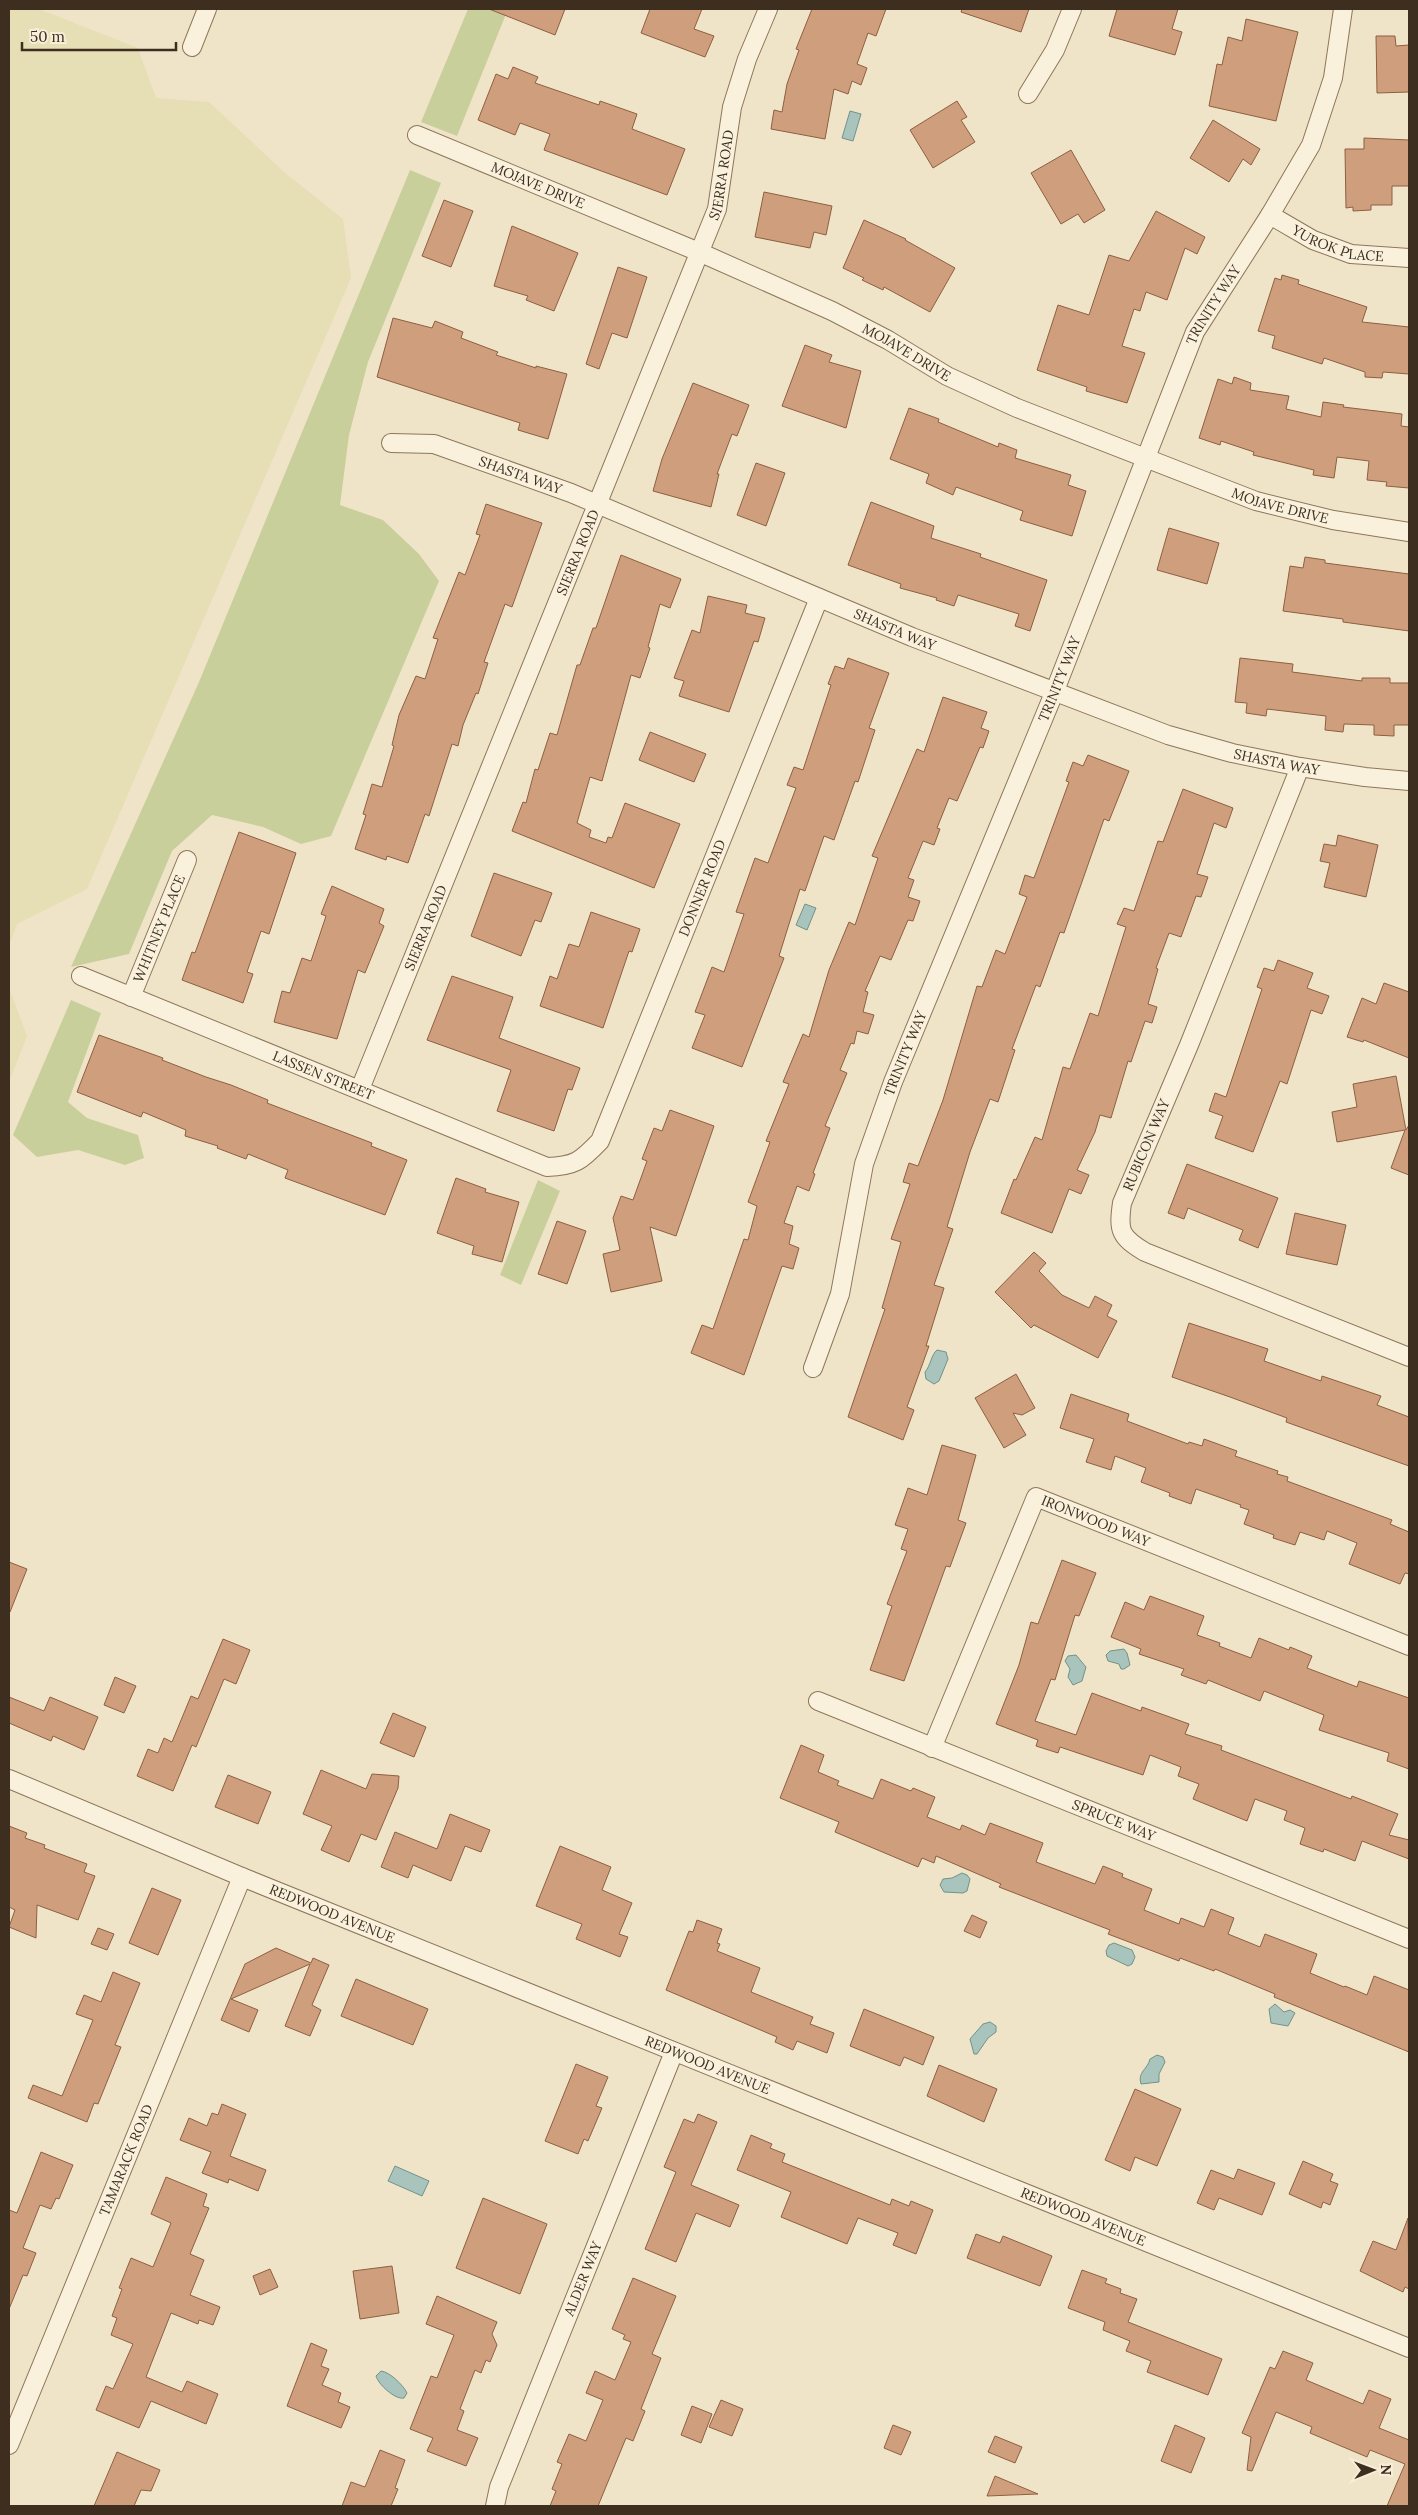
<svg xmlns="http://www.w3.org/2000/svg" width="1418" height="2515" font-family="Lora,serif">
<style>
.farmland{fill:#e6deb5}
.green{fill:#c9cf9b}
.water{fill:#a9c4bc;stroke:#6f938a}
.building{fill:#cf9f7d;stroke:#8d5f41}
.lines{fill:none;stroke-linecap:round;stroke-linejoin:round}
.minor-casing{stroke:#8d765c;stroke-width:20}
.minor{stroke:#faf1dc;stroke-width:18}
.labels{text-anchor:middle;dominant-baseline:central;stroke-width:4;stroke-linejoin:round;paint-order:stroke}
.street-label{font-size:14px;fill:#3d2e20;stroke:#f7eed8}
</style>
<rect width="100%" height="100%" fill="#f0e4c8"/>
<!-- farmland -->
<path class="farmland" d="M9,9h30l99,39 18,50 53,4 75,70 59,47 8,59 -264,611 -70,35 -8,22z
M9,988l18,48 -18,46z"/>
<!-- green -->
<path class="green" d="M468,9h40l-51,127 -36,-14z
M410,170l31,13 -73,179 -19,73 -9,70 43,15 36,34 20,27 -108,255 -30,8 -38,-17 -51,-12 -40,36 -43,103 -58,13 128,-285z
M71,1000l30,13 -33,89 19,16 51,17 6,23 -19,7 -47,-15 -41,7 -24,-22z
M538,1180l22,11 -39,94 -21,-10z"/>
<!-- water -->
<path class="water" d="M850,111l11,3 -8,27 -11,-3z
M805,904l11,4 -9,22 -11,-5z
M937,1350l9,2 2,7 -9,22 -5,3 -8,-5 -1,-7c6,-7 6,-17 12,-22z
M1124,1649l3,4 3,12 -6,4h-3l-2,-5 -11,-3 -2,-6 4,-4z
M1076,1655l10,12 -4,14 -9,4 -5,-8 2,-8 -5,-8 3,-5z
M962,1873l5,2 3,4 -3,12 -4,2 -19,-1 -4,-7 3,-6 9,-1z
M1114,1943l18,7 3,7 -3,7 -4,2 -21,-10 -1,-5 3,-6z
M1275,2004l9,8 6,-2 5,3 -7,13 -17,-3 -2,-14z
M990,2022l6,4v6l-8,6 -11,16h-3l-4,-15 13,-15z
M1157,2055l6,2 2,5 -6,12v8l-18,2c-4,-12 7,-15 9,-25z
M395,2166l34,15 -7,15 -34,-15z
M381,2371c9,1 22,14 26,22l-3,5c-9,2 -26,-14 -28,-22z"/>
<!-- building -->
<path class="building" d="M489,9h76l-10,26z
M650,9h52l-8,20 20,7 -9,21 -64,-24z
M812,9h74l-10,27 -8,-3 -11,31 10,4 -6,17 -9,-4 -4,13 -14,-5 -9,50 -54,-10 3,-19 8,2 5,-28 12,-34 -3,-1z
M962,9h67l-8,23 -60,-20z
M1117,9h61l-6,20 10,3 -7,23 -66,-19z
M1246,19l52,13 -22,89 -67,-15 8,-42 5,1 6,-28 14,4z
M1376,36h19l1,10 13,-1v47l-32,1z
M513,67l25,10 -3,6 64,22 1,-4 37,13 -5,15 53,20 -18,46 -123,-45 6,-16 -30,-11 -5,12 -37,-15 18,-46 12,5z
M957,101l10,16 -6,3 14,22 -42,26 -23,-38z
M1213,120l47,29 -9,16 -8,-6 -14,23 -39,-24z
M1364,138l45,2v46h-17v19h-21v5l-18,1v-4l-7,1 -1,-59h19z
M1071,150l34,60 -21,13 -6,-9 -17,10 -30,-51z
M764,192l68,14 -6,29 -12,-3 -4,16 -55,-11z
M444,200l29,11 -22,56 -29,-11z
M1156,211l49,26 -8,17 -12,-6 -18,52 -21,-8 -6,19 -6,-2 -12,37 23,7 -18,50 -41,-12 1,-4 -50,-17 21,-65 31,10 20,-60 20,6z
M864,220l42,19 -1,1 50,28 -25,44 -46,-25 -1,3 -21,-10 2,-2 -21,-10z
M512,226l66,27 -24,58 -28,-11 2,-4 -34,-10z
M618,267l29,10 -20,61 -15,-5 -13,36 -13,-5z
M1282,275l17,5 -1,4 69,23 -5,15 47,5v47l-26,-2 -1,6 -17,-1v-5l-41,-14 -2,6 -50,-16 3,-12 -17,-5 17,-53 6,2z
M393,318l39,10 3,-7 28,11 -2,6 37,14 -2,3 40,13v-2l31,8 -19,65 -30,-9 2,-7 -143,-46z
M805,345l27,10 -3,7 32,9 -15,57 -64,-22z
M1234,377l17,6 -1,7 39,6 -3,13 35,8 2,-15 21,3 -1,2 59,7 -1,12 8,1v61l-23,-2 1,-4 -20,-2 2,-19 -32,-4 -3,21 -21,-3 1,-5 -61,-15 1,-3 -33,-11 -1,4 -21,-7 19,-59 14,5z
M693,383l56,22 -12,31 -5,-2 -15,40h2l-8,33 -58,-16 9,-32z
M909,408l30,11 -1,3 60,25 1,-4 18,7 -2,8 56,17 -3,10 18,6 -14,45 -52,-16 3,-9 -67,-24 -3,8 -27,-12 3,-9 -39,-15z
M756,463l29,10 -19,53 -29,-11z
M871,502l63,24 -3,12 50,16 -1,3 67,23 -17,51 -15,-5 4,-12 -61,-19 -4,11 -18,-6 1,-2 -37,-10 1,-4 -53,-19z
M486,504l56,19 -30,84 -7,-3 -21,58 4,1 -10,31 -2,-1 -13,32 -5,21 -6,-2 -23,72 -4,-2 -17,49 -21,-7 -1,4 -31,-11 11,-34 -3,-1 9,-30 10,3 12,-41 -2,-1 7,-30 17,-39 9,3 13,-40 -5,-1 26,-66 6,3 15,-40 -4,-1z
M1169,528l50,15 -12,41 -50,-14z
M621,555l60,24 -11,29 -10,-4 -12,43 2,1 -10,30 -9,-3 -29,106 -12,-4 -13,46 14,7 -2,7 17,6 2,-6 4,1 13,-35 55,21 -26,64 -142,-57 11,-29 3,1 9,-34 3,1 12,-37 7,2 20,-70h3l13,-37h3z
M1305,557l20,3v3l84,11v57l-66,-9v-3l-60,-8 7,-45 13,2z
M708,596l39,9 -2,8 20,5 -7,24 -4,-1 -25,71 -50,-16 5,-15 -10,-3 18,-48 8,3z
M848,658l41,15 -20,55 6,2 -17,52 -3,-1 -21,59 -10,-4 -19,55 -5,-2 -21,67 5,2 -42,109 -50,-19 13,-33 -10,-3 17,-45 12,5 20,-58 -8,-2 19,-54 13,5 28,-75 -9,-3 7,-18 9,3 28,-85 -3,-1 7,-18 9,3z
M1240,658l53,6 -1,8 70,9v-3h28v5h19v42h-15v11l-20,-1v-10l-30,-1 -1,8 -18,-2 1,-14 -59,-7 -1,7 -20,-3 1,-10 -12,-1z
M943,697l44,15 -6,16 8,3 -6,17 -3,-1 -23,54 -8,-3 -12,30 3,1 -6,16 -11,-4 -15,37 6,2 -6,17 12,4 -7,20 -5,-1 -17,40 -11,-4 -15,35 3,1 -5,20 11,3 -6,19 -11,-3 -3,13 -3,-1 -11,27 7,3 -22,53 5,2 -17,45 2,1 -6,17 -12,-5 -13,37 9,3 -4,18 10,4 -6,21 -11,-3 -38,109 -53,-22 11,-28 11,4 31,-90 4,1 9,-34 -9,-4 22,-60 -4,-1 23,-57 -6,-2 20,-48 6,3 20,-67 20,-48 6,3 23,-67 -6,-2 45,-107 7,3z
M650,732l56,22 -12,28 -55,-22z
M1088,755l41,16 -20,50 -5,-2 -40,114 -4,-1 -20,55 -4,-2 -24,64 3,1 -17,52 -8,-3 -20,53 -23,75 6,2 -19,56 10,3 -18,58h3l-22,61 7,3 -11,30 -55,-23 37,-108 -3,-1 19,-66 -10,-3 19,-55 -7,-2 6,-19 9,3 25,-66 34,-114 5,1 14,-37 9,4 22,-57 -8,-3 6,-19 9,3 35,-96 -3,-1 7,-19 10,4z
M1183,789l50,19 -7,20 -12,-5 -17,51 11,3 -7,20 -5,-1 -15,41 -12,-4 -13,35 2,1 -10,35 9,3 -5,16 -7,-2 -14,41 -3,-1 -17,57 -11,-3 -5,17 -18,38 12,5 -8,19 -12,-5 -17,44 -51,-20 13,-34 2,1 19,-43 7,3 21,-73 7,2 20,-56 8,3 28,-89 -9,-3 7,-16 10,3 24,-70 5,1z
M239,832l57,21 -27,81 -8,-3 -14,41 6,2 -10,29 -61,-23 10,-28 3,1z
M1338,835l40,10 -12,52 -42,-10 6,-24 -10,-2 4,-17 12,2z
M494,873l58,20 -11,29 -6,-2 -14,36 -50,-20z
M332,886l52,23 -5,14 5,3 -19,47 -7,-3 -21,69 -63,-17 8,-31 8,2 12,-35 9,3 15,-45 -5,-2z
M591,912l49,17 -8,23 -3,-1 -26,77 -63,-22 10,-30 7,3 12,-35 10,3z
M1278,960l35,13 -6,15 22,8 -7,18 -11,-4 -24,74 -7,-3 -27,71 -38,-14 8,-22 -14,-5 6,-18 11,4 36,-108 -5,-2 7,-19 10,3z
M452,976l61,21 -14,41 81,30 -8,22 -4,-1 -14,42 -57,-20 14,-41 -84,-30z
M1384,983l25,9v66l-45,-18 -1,2 -16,-5 15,-39 14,6z
M99,1035l64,23 -1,2 44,17 25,8 37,15 -1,3 105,40 -1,3 36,14 -22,55 -100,-37 3,-8 -40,-16 -2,5 -29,-11 1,-2 -33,-10 1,-6 -43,-18 -2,5 -64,-25z
M1396,1076l10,54 3,-5v50l-18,-7 14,-38 -68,12 -5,-30 25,-5 -4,-23z
M670,1110l44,16 -38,110 -26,-9 12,54 -51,11 -8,-38 17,-4 -7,-32 8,-22 12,4 14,-39 -5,-2 12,-31 8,3z
M1187,1164l91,34 -20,50 -19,-8 4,-10 -55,-22 -4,11 -16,-6z
M456,1178l30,11 -1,3 34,10 -17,60 -30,-8 2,-8 -37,-13z
M1295,1213l51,12 -9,40 -51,-11z
M557,1221l29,10 -19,53 -29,-10z
M1034,1252l12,11 -7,8 23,24 27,13 6,-12 17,9 -5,11 10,5 -19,37 -64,-33 -3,3 -36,-36z
M1189,1323l79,26 -4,12 57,20 1,-5 59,20 -4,9 32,12v49l-123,-44 1,-4 -57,-21 -58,-20z
M1016,1374l19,34 -13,7 -9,-2 13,22 -22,13 -29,-50z
M1071,1394l58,20 -2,7 61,23 1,-2 13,4 2,-7 33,12 -2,5 43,15 -1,3 11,3 -1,4 105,39 -2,4 19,8v42l-4,-1 -5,11 -51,-20 8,-21 -30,-12 -3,9 -24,-8 -5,13 -22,-7 1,-3 -30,-11 5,-14 -9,-3 1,-2 -45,-16 -5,15 -22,-8 1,-3 -29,-11 5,-14 -31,-12 -4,14 -25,-8 8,-23 -34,-11z
M942,1445l34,10 -18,65 8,3 -16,44 -4,-1 -42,115 -34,-11 22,-64 -5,-2 20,-53 -6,-2 7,-20 -13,-4 13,-37 19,7z
M1062,1560l34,13 -17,43 -4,-1 -20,65 -4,-1 -16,42 41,14 16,-42 49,18 1,-4 47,17 -4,10 37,12 -1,4 130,49 1,-3 46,18 -9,21 20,5v19l-47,-18 -7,20 -31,-12 -1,3 -23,-8 5,-16 -21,-8 3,-9 -32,-12 -8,22 -54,-22 6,-15 -21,-8 3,-9 -31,-12 -7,20 -83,-28 -2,6 -22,-7 2,-6 -42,-16 23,-59 12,-43 7,2z
M9,1562l18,7 -17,43 -1,-1z
M1150,1596l54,20 -7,19 23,8 -1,3 32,12 8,-20 30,12 1,-3 22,9 -5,12 50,19 2,-6 50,17v71l-22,-8 2,-8 -70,-23 5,-15 -60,-24 -4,10 -52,-21 -2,4 -25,-9 3,-6 -45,-15 2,-5 -30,-12 14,-35 19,8z
M223,1639l27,11 -14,34 -12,-5 -28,68 -4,-2 -19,46 -36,-15 11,-27 10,4 6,-15 8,4 19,-46 7,3z
M115,1677l21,9 -12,27 -20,-8z
M9,1697l35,14 6,-14 48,20 -14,33 -31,-14 -2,5 -42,-18z
M393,1713l33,14 -12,30 -34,-14z
M801,1745l23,10 -6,17 21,9 -2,4 36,14 8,-20 30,12 2,-3 22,9 -8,20 33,13 2,-5 23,10 5,-12 53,20 -7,19 59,22 8,-18 20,8 -1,3 30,12 -8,21 35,14 2,-6 23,9 7,-18 23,9 -6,16 32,13 5,-13 52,20 -7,19 34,14 1,-1 22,9 7,-19 35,14v62l-135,-55 1,-3 -60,-25 -1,2 -34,-13 -1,3 -71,-27 2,-4 -111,-43 2,-3 -65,-28 -2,7 -12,-5 -4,9 -83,-35 4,-10 -59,-24z
M321,1770l45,19 6,-15 27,2 -1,12 -22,52 -15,-6 -12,28 -28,-12 11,-24 -29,-12z
M228,1775l43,17 -13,32 -43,-17z
M450,1814l40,16 -9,22 -16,-6 -14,35 -38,-16 -5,13 -27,-11 14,-35 42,17z
M9,1826l18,7 -2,5 20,7 -1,3 43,16 -3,8 11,4 -17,44 -41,-15 -1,33 -27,-11 6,-17 -6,-3z
M560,1846l51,21 -9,23 30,13 -13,31 9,3 -8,20 -44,-18 6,-15 -46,-18z
M152,1888l29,12 -23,55 -29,-12z
M972,1915l15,7 -7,16 -16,-7z
M697,1920l25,9 -5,14 3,1 -3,7 43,17 -9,24 62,25 -3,7 24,9 -7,20 -30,-12 -4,9 -18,-8 2,-5 -111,-47 23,-59 4,1z
M98,1928l16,6 -7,16 -16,-6z
M276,1948l35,15 2,-5 16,7 -17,40 9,5 -11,26 -25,-10 25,-62 -79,35 27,11 -9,22 -28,-12 24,-56z
M113,1972l27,11 -25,62 6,2 -23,57 -4,-1 -7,19 -59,-24 5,-13 29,11 31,-76 -17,-6 8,-19 17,7z
M356,1979l72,30 -15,36 -72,-29z
M864,2009l70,28 -11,28 -19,-8 -4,9 -50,-20z
M576,2064l32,13 -12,29 6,2 -14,33 -4,-2 -6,15 -33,-13z
M939,2065l58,24 -13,33 -57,-26z
M1135,2089l46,20 -24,57 -22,-9 -5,14 -25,-11z
M222,2104l24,10 -16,42 36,14 -8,21 -29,-12 -1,4 -26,-10 9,-21 -31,-12 9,-22 18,8 5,-13 6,2z
M698,2114l19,8 -26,63 48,20 -9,22 -34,-14 -20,49 -31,-13 31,-77 -12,-5 20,-48 10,4z
M751,2135l21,9 -2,4 15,6 -3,8 108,43 2,-6 17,7 2,-5 22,9 -17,44 -23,-9 5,-12 -40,-15 -11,26 -66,-27 10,-25 -54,-22z
M41,2152l32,13 -14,34 -3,-1 -5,11 -11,-4 -17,43 13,5 -9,23 -4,-1 -14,34v-99l8,3z
M1303,2161l30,13 -3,7 8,3 -8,21 -7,-3 -2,6 -32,-14z
M1238,2169l37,14 -13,32 -43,-17 -5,12 -17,-7 14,-33 23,9z
M166,2177l41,17 -4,12 6,2 -19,46 14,6 -14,35 30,12 -7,18 -14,-5 -1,4 -27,-11 -25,64 36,15 5,-11 31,13 -12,30 -55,-23 -12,27 -43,-18 10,-24 7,3 20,-45 -22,-9 6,-17 -5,-2 10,-27 -3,-1 12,-30 22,9 18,-44 -20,-9z
M483,2198l64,26 -27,70 -64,-26z
M1408,2218l1,71 -4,-2 -2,5 -43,-21 13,-30 23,9z
M976,2234l24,9 3,-7 49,20 -12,30 -73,-28z
M392,2266l7,47 -39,6 -7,-48z
M270,2269l8,18 -18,8 -7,-19z
M1082,2270l25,9 -2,4 16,6 -1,4 17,6 -9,23 94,37 -14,36 -61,-23 4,-11 -25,-10 4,-10 -27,-11 2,-8 -37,-14z
M633,2278l43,18 -24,58 9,4 -20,51 4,2 -12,30 -7,-3 -28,68h-48l6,-15 -4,-2 10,-25 -5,-2 12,-28 17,7 17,-41 -17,-7 9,-22 20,9 16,-38 -8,-3 2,-4 -13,-6z
M437,2296l60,26 -5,12 5,11 -7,17 -4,-2 -5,13 -6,-3 -15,39 4,2 -7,19 21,8 -12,28 -39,-15 6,-13 -23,-9 21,-53 6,2 17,-43 -28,-11z
M311,2343l16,7 -6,16 8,3 -7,16 19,8 -3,9 12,5 -9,21 -54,-22z
M1283,2351l30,12 -7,17 57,24 6,-14 22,9 -12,29 30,12v66h-22l18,-42 -35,-14 -3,7 -57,-24 2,-6 -36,-15 -24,59 -5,-1 4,-33 -9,-4 28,-66 5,2z
M721,2400l22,9 -11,27 -23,-9z
M692,2406l20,8 -11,29 -20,-8z
M893,2425l18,7 -10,23 -17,-7z
M1175,2425l30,13 -14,35 -30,-12z
M995,2436l27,11 -7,16 -27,-11z
M380,2450l25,10 -10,28 3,1 -7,17h-49l9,-24 14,5z
M117,2452l43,18 -9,21 -10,-1 -7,16h-40z
M995,2476l43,18 -51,2z"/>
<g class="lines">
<!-- minor casing -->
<g class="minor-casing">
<g id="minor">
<path d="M192,47l15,-38"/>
<path d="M1028,94l27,-44 17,-41"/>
<path id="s1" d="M417,135l282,117 133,59 56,29 59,36 70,32 239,93 77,19 76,12"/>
<path id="s2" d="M1270,215l43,25 38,14 58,4"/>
<path id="s3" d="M391,443l43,1 137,49 341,144 256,98 64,18 68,14 65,10 44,4"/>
<path d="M1300,767l-111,278 -67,158c-4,28 -2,34 23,49l264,105"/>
<path id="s4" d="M81,976l466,191c28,-1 34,-6 53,-26l219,-543"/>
<path id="s5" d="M131,997l56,-137"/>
<path id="s6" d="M360,1089l357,-880 15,-102 15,-48 21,-50"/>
<path id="s7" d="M813,1368l27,-74 24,-130 29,-82 161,-389 141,-361 75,-117 41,-70 22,-67 10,-69"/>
<path id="s8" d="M818,1701l591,238"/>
<path id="s9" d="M932,1748l104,-251 373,149"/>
<path id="s10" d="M9,1779l233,98 1167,471"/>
<path id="s11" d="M9,2445l233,-568"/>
<path id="s12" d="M495,2506l4,-19 175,-435"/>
</g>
</g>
<!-- minor -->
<use href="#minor" class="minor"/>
</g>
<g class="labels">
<!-- street labels -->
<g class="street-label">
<text stroke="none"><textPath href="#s6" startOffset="984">SIERRA ROAD</textPath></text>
<text stroke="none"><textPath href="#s1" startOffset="131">MOJAVE DRIVE</textPath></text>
<text stroke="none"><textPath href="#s2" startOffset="75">YUROK PLACE</textPath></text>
<text stroke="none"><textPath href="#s7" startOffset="1139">TRINITY WAY</textPath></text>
<text stroke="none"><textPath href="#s1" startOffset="536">MOJAVE DRIVE</textPath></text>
<text stroke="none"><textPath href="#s3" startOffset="135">SHASTA WAY</textPath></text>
<text stroke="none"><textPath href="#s1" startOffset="941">MOJAVE DRIVE</textPath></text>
<text stroke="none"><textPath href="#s6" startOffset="579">SIERRA ROAD</textPath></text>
<text stroke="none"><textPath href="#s3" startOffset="540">SHASTA WAY</textPath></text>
<text stroke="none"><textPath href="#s7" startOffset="734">TRINITY WAY</textPath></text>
<text stroke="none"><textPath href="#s3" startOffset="945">SHASTA WAY</textPath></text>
<text stroke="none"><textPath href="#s4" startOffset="838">DONNER ROAD</textPath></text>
<text stroke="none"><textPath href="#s5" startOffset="74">WHITNEY PLACE</textPath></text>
<text stroke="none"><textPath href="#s6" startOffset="174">SIERRA ROAD</textPath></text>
<text stroke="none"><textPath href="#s7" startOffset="329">TRINITY WAY</textPath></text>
<text stroke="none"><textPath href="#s4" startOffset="262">LASSEN STREET</textPath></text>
<text transform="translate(1146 1145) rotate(-67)">RUBICON WAY</text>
<text stroke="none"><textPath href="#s9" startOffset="336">IRONWOOD WAY</textPath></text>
<text stroke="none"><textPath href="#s8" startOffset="319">SPRUCE WAY</textPath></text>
<text stroke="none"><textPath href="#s10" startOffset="350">REDWOOD AVENUE</textPath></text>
<text stroke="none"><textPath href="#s10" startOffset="755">REDWOOD AVENUE</textPath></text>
<text stroke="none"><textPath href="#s11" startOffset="308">TAMARACK ROAD</textPath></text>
<text stroke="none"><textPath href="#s10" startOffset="1160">REDWOOD AVENUE</textPath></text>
<text stroke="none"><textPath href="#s12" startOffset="244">ALDER WAY</textPath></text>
</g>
</g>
<!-- border -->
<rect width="1418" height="2515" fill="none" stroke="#3d2e20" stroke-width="20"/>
<!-- north arrow -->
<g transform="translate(1373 2470) rotate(89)" stroke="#f7eed8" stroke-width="4" paint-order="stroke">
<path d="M0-4L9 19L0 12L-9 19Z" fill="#3d2e20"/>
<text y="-8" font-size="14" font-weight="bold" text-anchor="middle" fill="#3d2e20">N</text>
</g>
<!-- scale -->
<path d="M22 42v8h154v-8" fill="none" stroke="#3d2e20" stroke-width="2.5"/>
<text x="30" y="42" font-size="15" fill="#3d2e20" stroke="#f7eed8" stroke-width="4" paint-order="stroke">50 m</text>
</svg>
